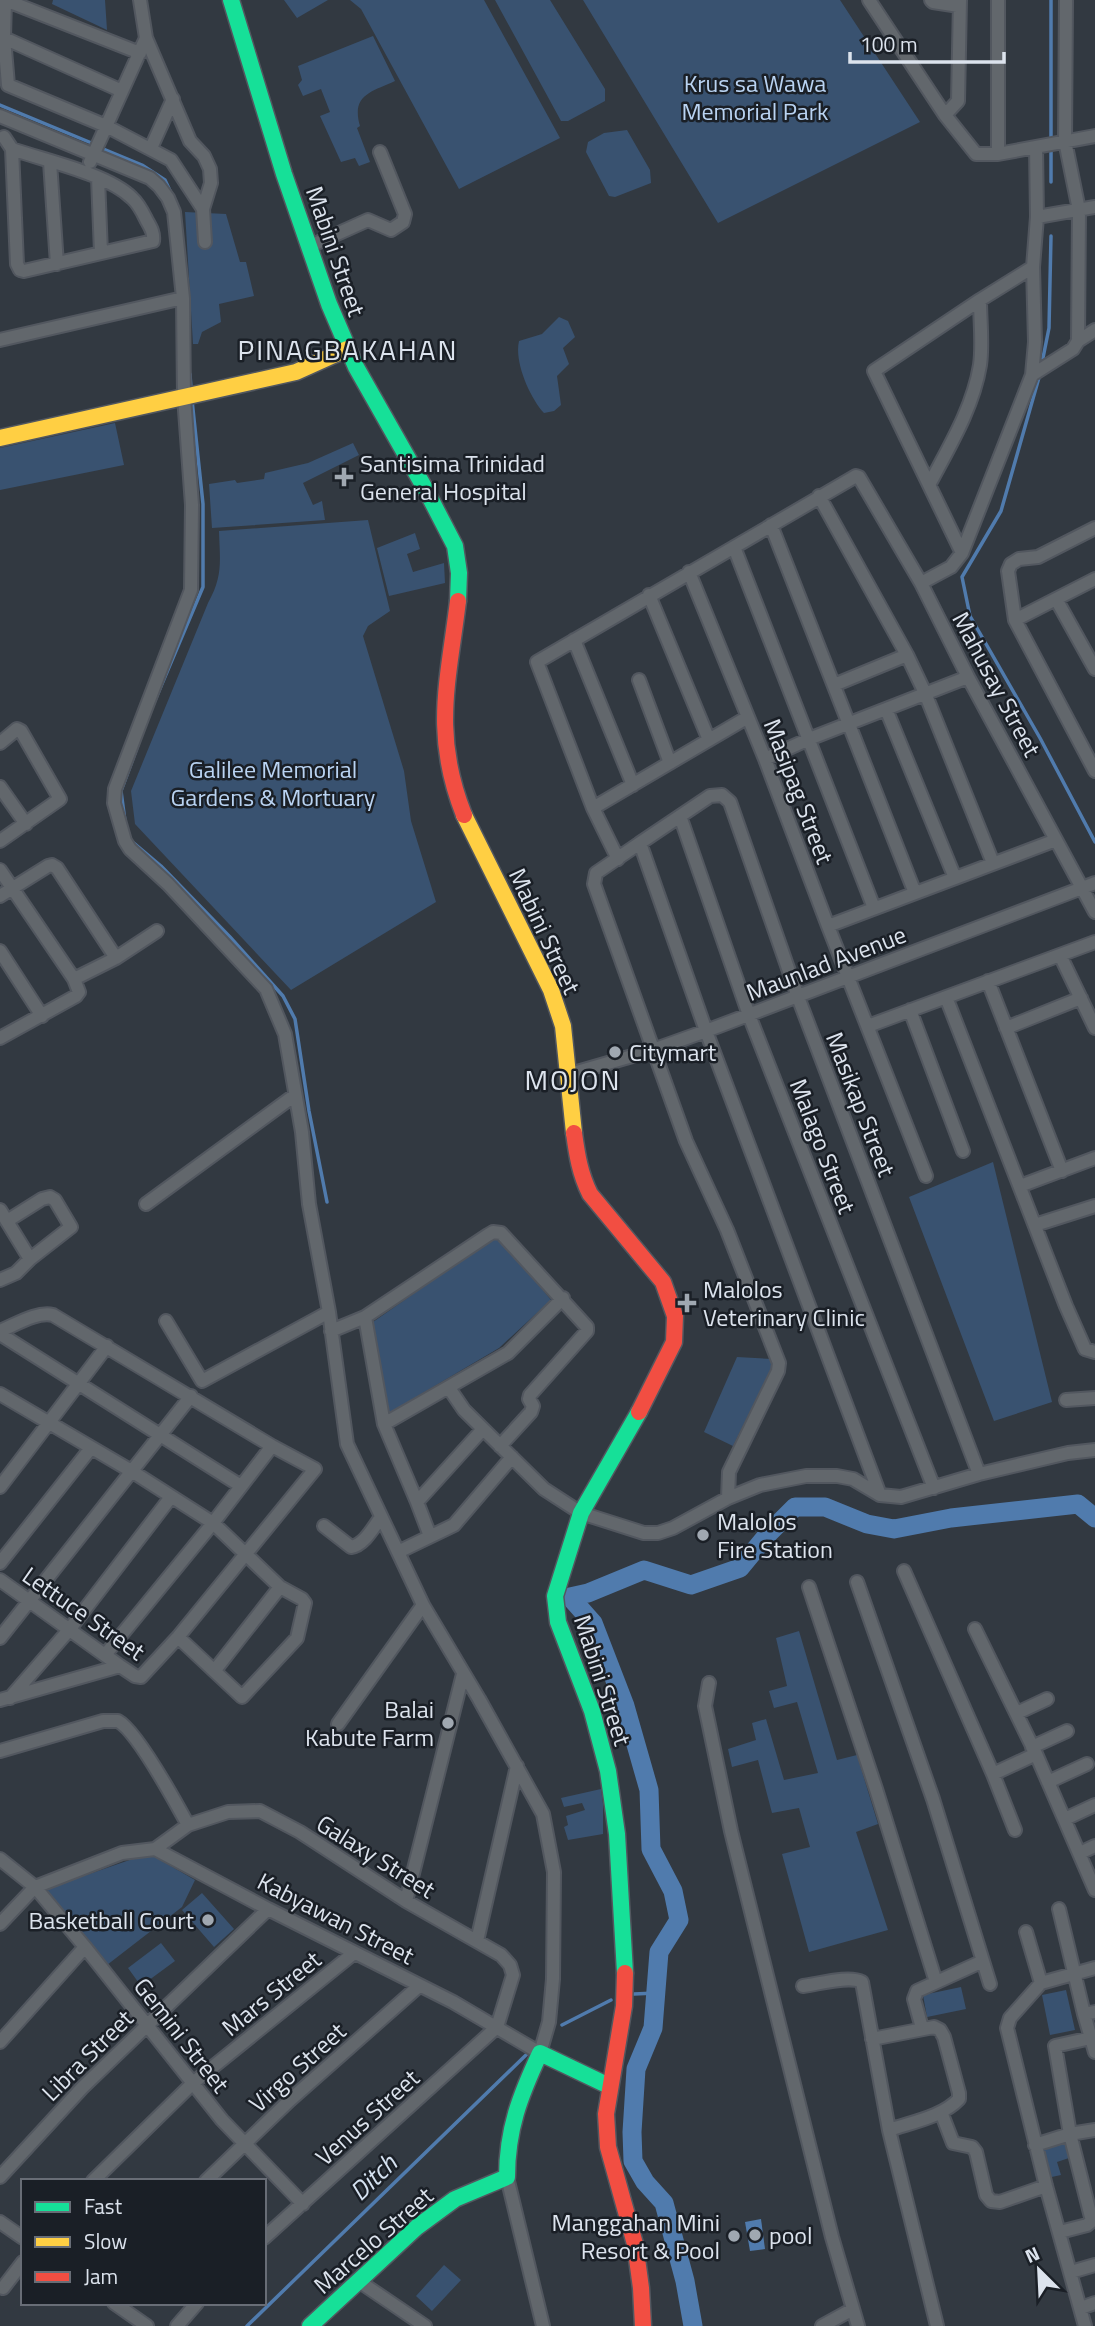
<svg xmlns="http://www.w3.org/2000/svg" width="1095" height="2326" font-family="'Titillium Web',sans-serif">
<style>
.green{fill:#395270}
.water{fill:#507bad}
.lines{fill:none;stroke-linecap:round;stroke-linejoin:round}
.stream{stroke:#507bad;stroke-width:3.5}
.river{stroke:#507bad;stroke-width:19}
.street-casing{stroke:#52575f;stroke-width:16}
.fast-casing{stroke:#52575f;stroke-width:19}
.slow-casing{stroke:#52575f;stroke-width:19}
.jam-casing{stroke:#52575f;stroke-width:19}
.street{stroke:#62676c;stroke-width:12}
.fast{stroke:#16e098;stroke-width:16}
.slow{stroke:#ffcf43;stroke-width:16}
.jam{stroke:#f24e42;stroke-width:16}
.poi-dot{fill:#a0a8b1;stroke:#1a1f26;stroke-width:2.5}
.labels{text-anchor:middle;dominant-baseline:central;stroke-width:5;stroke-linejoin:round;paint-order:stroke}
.park-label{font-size:24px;fill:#b9d3f2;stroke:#1a1f26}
.street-label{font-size:24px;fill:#dce3ed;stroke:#1a1f26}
.poi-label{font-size:24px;fill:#dce3ed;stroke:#1a1f26;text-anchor:start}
.water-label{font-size:26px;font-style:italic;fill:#d5e2f1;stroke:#1a1f26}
.quarter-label{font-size:28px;letter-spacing:2px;fill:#dce3ed;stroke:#1a1f26}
</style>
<rect width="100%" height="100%" fill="#323941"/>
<!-- green -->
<path class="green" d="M53,0h52l2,30 -55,-26z
M284,0h44l-31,18z
M350,0h134l76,138 -101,51 -98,-180z
M495,0h55l55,89v12l-37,20h-7z
M583,0h257l80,122 -202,101z
M373,36l22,45c-24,11 -44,14 -35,45l-3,2 13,34 -11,4 -4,-8 -14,4 -21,-46 10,-4 -9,-23 -18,7 -5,-11 4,-5 -4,-14z
M627,130l23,40 1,13 -36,14 -6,-1 -23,-44 2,-10 16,-9z
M185,212l41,2 14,48h6l8,34 -35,8 2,18 -19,10 -4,12h-5z
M559,317l9,4 7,16 -12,11 6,16 -12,12 4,29 -7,6 -10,2c-14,-15 -30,-51 -25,-72l23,-7z
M115,423l9,42 -124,25v-42z
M353,443l6,12 -56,28 10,22 9,-4 3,19 -113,8 -3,-44 26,-4 2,3 27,-4 1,-6 43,-10z
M368,520l22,91 -22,15 -5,10 41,135 7,50 25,81 -145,88 -156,-166 -4,-33 77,-188c15,-27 12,-41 11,-72z
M415,533l5,16 -13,5 6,18 31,-9 1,20 -56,13 -12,-48z
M993,1162l59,240 -58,19 -85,-224z
M498,1235l53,65 -52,48 -110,65 -16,-91z
M737,1357l35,2 1,6 -40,81 -29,-14z
M799,1631l38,129 20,-5 21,69 -22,8 32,98 -79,22 -27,-98 28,-7 -11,-39 -27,5 -14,-53 -26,7 -4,-18 28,-9 -4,-17 14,-4 18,61 34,-7 -21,-71 -23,6 -5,-17 18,-5 -11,-48z
M601,1789l2,15v30l-35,6 -4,-13 4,-2 -2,-9 19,-6 -3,-7 -18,4 -3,-9z
M144,1855l11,2 40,23 -13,27 -75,58 -61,-76z
M202,1893l32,36 -20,18 -32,-37z
M161,1943l14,18 -34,25 -13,-18z
M961,1987l5,22 -39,8 -4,-22z
M1066,1990l9,40 -25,5 -8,-40z
M1069,2141l3,16 -15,5 4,13 -14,3 -8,-29z
M444,2265l17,15 -29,31 -16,-15z"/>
<!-- water -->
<path class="water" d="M761,2219l4,30 -15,2 -5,-29z"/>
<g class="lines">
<!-- stream -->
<path class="stream" d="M1051,0v182
M0,105l94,39
M101,148l41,17 23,15 12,26
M180,217l2,20
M1042,363l7,-35 2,-92
M190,374l1,15
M1040,374l-39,137 -39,66 8,39 70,122 55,104
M153,705l50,-118v-83l-11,-104
M125,821l-4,-30 17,-46
M129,839l32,27 69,71 53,59 12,23 14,92 18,91
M634,1994l22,-1
M562,2025l49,-25
M247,2326l279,-271"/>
<!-- river -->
<path class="river" d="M693,2326l-8,-45 -21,-78 -19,-21 -12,-21 -1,-29 4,-63 17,-41 6,-76 20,-32 -6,-29 -22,-42 -2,-59 -24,-84 -32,-83 -23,-26 18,-4 56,-23 47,15 49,-17 28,-34 27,-27h30l42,17 27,5 57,-11 127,-14 17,14"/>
<!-- street casing -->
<g class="street-casing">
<path id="street" d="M5,0l-1,38 4,47 98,41 65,34 32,49
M5,0l135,53
M869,0l76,115 31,39h22l97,-18
M931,0l2,2 26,4
M4,38l118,53
M146,38l44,103 14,15 6,13 1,14 -8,26 2,33
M945,115l13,-14 2,-101
M0,116l150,62 9,8 9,12 6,14 9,86 1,99 8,108 -1,85 -76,199 -1,14 11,38 5,8 38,35 98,105 19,45 17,98 7,72 20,108 18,132 51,108
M4,137l8,12 5,115 3,6 4,1 129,-30c1,-8 -2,-13 -6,-20 -4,-8 -8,-17 -15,-23 -24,-24 -86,-37 -120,-49
M1036,147l1,70
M151,148l22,-49
M998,154v-154
M50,162l7,102
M90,162l56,-124 -6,-38
M98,178l3,75
M308,247l60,-27 23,10 12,-8 2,-8 -25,-62
M0,340l183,-42
M1078,341l17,-11
M1032,375l41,-26 5,-8 1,-131 -14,-69 1,-141
M929,485c20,-38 44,-77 51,-120 3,-21 0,-44 0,-65
M819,496l88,159 18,38 68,170
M771,525l144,368
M1095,528l-57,29 -19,2 -8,5 -3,7 7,49 80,151
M734,547l140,361
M962,553l-88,-182 106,-71 53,-33
M689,572l76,187 63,167 98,250
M921,583l30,-16 11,-14 70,-178 3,-33 -2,-75 4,-50 58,-10
M649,595l60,145
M1056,599l39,70
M1015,620l80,-41
M574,640l59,145
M639,680l31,83
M834,685l73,-30
M886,709l69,169
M0,743l17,-14 4,2 39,68 -60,42
M765,759l44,-20 159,-62
M0,787l26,37
M593,808l155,-91
M680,816l69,199 185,473
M640,843l-44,30 -2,11 92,257 41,89 52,133 -1,8 -49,101 -1,26
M618,859l-25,-51 -56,-146 319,-186 3,1 62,106 47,94 127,235
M0,870l74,109 5,13 -3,4 -76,42
M0,896l48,-30 4,-1 5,3 59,90
M828,926l228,-86
M0,951l42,65
M1060,955l35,73
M74,979l42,-21 41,-27
M988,981l74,190
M946,997l120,309 19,43 10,3
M910,1010l53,141
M868,1026l227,-84
M1006,1028l75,-30
M570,1074l83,-24 53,-19 389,-148
M1020,1186l75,-28
M146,1204l149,-109
M0,1210l30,49
M1035,1225l60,-19
M0,1280l16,-7 14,-14 41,-32 -16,-27 -5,-3 -8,2 -35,22
M166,1321l36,60 127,-69
M0,1331c15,-6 37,-20 53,-16l219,131 43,23 -137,168 -37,40 -6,-1 -15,-10 -120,-86
M331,1331l34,-14
M0,1334l241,152
M449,1388l15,22 80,79 37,24 63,20h14l15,-5 55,-30 32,-13 46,-9h31l16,3 27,16 21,2 78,-23 89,-21 27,-3
M0,1394l133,78 80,51 67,64 22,12 3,4 -8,35 -55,59 -64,-60
M1066,1400l29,-2
M384,1424l124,-71 55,-55
M483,1429l-66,73 -33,-78 -19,-107 123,-82 5,-3 8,1 86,94v4l-57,64 -1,4 4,7 -2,6 -31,34
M0,1487l107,-141
M880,1495l-174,-464 -66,-188 70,-47 12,-1 8,7 68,195 181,477
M417,1502l13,34
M324,1526l27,21c13,-2 22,-19 30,-30
M0,1563l91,-115
M904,1571l89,203 22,56
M857,1582l76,217 57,185
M809,1587l67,202 60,193
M975,1629l61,125 59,136
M0,1638l191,-242
M105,1655l108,-132 59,-77
M215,1670l65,-83
M709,1683l-4,23 26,125 101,406 26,89
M10,1698l59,-68 102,-133
M0,1700l120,-34
M1017,1713l30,-14
M338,1724l85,-119 -25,-53 56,-27 58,-68
M1032,1747l35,-16
M0,1751l103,-30h15c19,10 58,82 70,104
M993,1774l43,-20
M1048,1782l39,-18
M1065,1819l30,-14
M155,1849l33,-24 40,-13 32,-1 40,21 106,69 95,54 9,10 3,10 -16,52 -233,211
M1080,1853l15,-7
M0,1859l35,28 50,60 137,173 81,84
M406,1901l57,-227
M1059,1909l25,105
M0,1924l35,-37 87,-34 33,-4 113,60 185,93 87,51 9,-31 4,-43 1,-107 -11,-58 -64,-115 -56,-94
M1026,1932l15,51
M477,1941l40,-175
M803,1986c16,-2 46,-11 59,-4l27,148 48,196
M922,2028l-8,-29 3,-8 66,-30
M1091,2038l-7,-24 11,-2
M872,2039l62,-12 6,3 4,7 15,56v6c-17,18 -47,23 -70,31
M0,2042l85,-95
M941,2112l12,31 19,4 4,5 10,43 5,6 9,1 46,-16
M1035,2145l35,-11 25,-4
M0,2177l82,-89 186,-179
M507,2177l36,149
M93,2181l100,-98 161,-130
M206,2181l83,-80 130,-115
M0,2222l23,16
M1060,2232l27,-7 5,-4 -22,-87 -15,-88 36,-8 4,14
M1071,2272l24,-7
M360,2282l65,44
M3,2288l20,-26
M114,2303l33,23
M1081,2308l14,-5
M177,2326l20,-23
M822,2326l31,-17
M1085,2326l-39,-140 -39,-158 3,-10 31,-35 54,-15"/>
</g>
<!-- fast casing -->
<g class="fast-casing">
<path id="fast" d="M231,0l53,174 45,130 27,63 71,125 28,54 4,27 -1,28
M625,1973l-8,-139 -9,-63 -16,-60 -34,-89 -3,-26 26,-83 58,-101
M310,2326l107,-99 38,-28 52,-22c0,-48 13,-81 33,-124l69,33"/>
</g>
<!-- slow casing -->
<g class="slow-casing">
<path id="slow" d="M0,438l296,-66 51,-23
M464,815l87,175 12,36 11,107"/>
</g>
<!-- jam casing -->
<g class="jam-casing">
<path id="jam" d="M458,601c-10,82 -26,133 6,214
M574,1133c3,22 6,41 16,61l73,88 12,34 -1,26 -35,70
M625,1973l-1,33 -18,108 2,33 27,97 6,44 2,38"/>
</g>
<!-- street -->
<use href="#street" class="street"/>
<!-- fast -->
<use href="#fast" class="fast"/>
<!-- slow -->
<use href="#slow" class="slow"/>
<!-- jam -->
<use href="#jam" class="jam"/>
</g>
<!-- markers -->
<g class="poi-dot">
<path d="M340.5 466.5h7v7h7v7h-7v7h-7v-7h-7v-7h7z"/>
<circle cx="615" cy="1052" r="7"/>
<path d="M683.5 1292.5h7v7h7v7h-7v7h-7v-7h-7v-7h7z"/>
<circle cx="703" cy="1535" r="7"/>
<circle cx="448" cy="1723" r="7"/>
<circle cx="208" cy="1920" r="7"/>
<circle cx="755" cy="2235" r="7"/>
<circle cx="734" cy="2236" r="7"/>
</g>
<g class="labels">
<!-- park labels -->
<g class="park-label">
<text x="755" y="83">Krus sa Wawa<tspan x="755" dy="28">Memorial Park</tspan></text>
<text x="273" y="769">Galilee Memorial<tspan x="273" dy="28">Gardens &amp; Mortuary</tspan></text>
</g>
<!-- street labels -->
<g class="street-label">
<text transform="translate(336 251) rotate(71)">Mabini Street</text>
<text transform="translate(997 684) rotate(62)">Mahusay Street</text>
<text transform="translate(799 791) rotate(69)">Masipag Street</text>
<text transform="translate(545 931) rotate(65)">Mabini Street</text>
<text transform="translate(826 963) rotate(-21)">Maunlad Avenue</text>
<text transform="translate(861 1104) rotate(69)">Masikap Street</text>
<text transform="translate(823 1146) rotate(69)">Malago Street</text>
<text transform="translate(84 1613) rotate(35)">Lettuce Street</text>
<text transform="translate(603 1680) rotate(72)">Mabini Street</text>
<text transform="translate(376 1856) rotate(32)">Galaxy Street</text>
<text transform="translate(336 1918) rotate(27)">Kabyawan Street</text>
<text transform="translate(271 1993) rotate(-39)">Mars Street</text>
<text transform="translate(182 2035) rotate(52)">Gemini Street</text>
<text transform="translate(87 2055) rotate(-45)">Libra Street</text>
<text transform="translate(297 2067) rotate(-42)">Virgo Street</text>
<text transform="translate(367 2117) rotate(-42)">Venus Street</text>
<text transform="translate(373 2240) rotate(-41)">Marcelo Street</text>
</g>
<!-- poi labels -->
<g class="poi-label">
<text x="360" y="463">Santisima Trinidad<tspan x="360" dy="28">General Hospital</tspan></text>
<text x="629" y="1052">Citymart</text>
<text x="703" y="1289">Malolos<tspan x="703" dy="28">Veterinary Clinic</tspan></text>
<text x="717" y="1521">Malolos<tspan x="717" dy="28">Fire Station</tspan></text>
<text x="434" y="1709" text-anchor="end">Balai<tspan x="434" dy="28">Kabute Farm</tspan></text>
<text x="194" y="1920" text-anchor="end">Basketball Court</text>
<text x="720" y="2222" text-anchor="end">Manggahan Mini<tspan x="720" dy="28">Resort &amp; Pool</tspan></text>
<text x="769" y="2235">pool</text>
</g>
<!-- water labels -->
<g class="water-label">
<text transform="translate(373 2177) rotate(-44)">Ditch</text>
</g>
<!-- quarter labels -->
<g class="quarter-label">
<text x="348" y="349">PINAGBAKAHAN</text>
<text x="573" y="1079">MOJON</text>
</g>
</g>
<!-- legend -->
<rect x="21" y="2179" width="245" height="126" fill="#1a1f26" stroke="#686d76" stroke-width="2"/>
<rect x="35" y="2202" width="35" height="10" fill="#16e098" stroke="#686d76" stroke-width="2"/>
<text x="84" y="2214" font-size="21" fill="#dce3ed">Fast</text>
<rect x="35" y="2237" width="35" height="10" fill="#ffcf43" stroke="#686d76" stroke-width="2"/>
<text x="84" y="2249" font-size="21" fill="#dce3ed">Slow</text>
<rect x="35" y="2272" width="35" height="10" fill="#f24e42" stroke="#686d76" stroke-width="2"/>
<text x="84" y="2284" font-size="21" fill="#dce3ed">Jam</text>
<!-- north arrow -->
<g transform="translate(1039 2270) rotate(336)" stroke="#1a1f26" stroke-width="5" paint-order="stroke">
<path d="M0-5L12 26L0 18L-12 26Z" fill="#dce3ed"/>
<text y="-10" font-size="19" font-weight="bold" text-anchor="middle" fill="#dce3ed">N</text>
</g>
<!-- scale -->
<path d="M850 52v10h154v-10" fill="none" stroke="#dce3ed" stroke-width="3.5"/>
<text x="860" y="52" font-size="21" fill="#dce3ed" stroke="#1a1f26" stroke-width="5" paint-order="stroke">100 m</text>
</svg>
